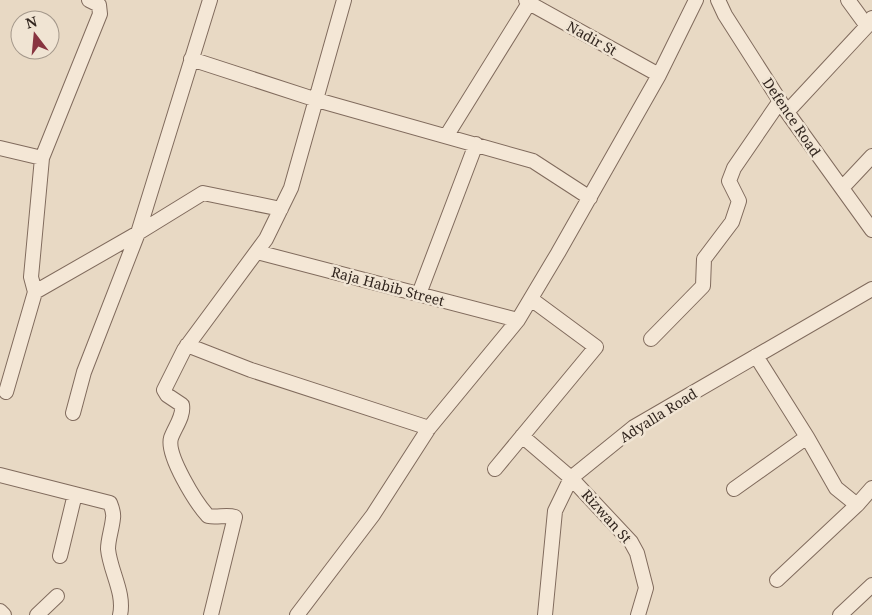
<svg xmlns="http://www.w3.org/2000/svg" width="872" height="615" font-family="'Noto Serif',serif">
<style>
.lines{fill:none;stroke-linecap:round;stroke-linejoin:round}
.street-casing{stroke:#806b5d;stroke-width:16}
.street{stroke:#f4e7d6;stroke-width:14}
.labels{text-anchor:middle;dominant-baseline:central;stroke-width:5;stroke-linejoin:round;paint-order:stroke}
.street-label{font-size:14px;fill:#32261f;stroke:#f0e4d3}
</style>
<rect width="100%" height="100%" fill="#e8d9c4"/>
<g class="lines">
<!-- street casing -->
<g class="street-casing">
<path id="street" d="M526,0l3,3 130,72
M718,0l7,15 62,97 85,118
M848,0l19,26
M191,59l126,41 216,61 57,37
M787,112l80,-86 5,-8
M447,135l82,-132
M0,148l42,10
M842,188l30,-32
M257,252l261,68
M35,292l-4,-15 11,-119 58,-144 -1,-9 -10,-5
M419,294l57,-150
M651,339l52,-53 1,-27 28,-37 7,-21 -10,-20 5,-13 46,-67
M187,345l64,25 178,58
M6,392l29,-100 103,-59 65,-40 78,16
M73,413l11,-41 54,-139 72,-233
M522,436l49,42 60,64 6,11 9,35 -8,27
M495,469l101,-122 -65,-48
M0,475l110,28c2,5 4,10 3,15 -1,11 -5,21 -5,31 2,22 17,44 12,66
M734,489l73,-52 -51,-81
M857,505l15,-17
M60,556l15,-62
M777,580l80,-75 -21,-17 -29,-51
M0,611l4,4
M37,615l20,-19
M211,615l24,-98c-9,-3 -17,1 -27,-1 -12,-13 -42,-61 -37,-78 4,-11 13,-22 11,-33l-15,-10 -3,-5 20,-40 82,-111 25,-51 53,-188
M297,615l76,-100 56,-87 89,-108 40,-67 101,-178 37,-75
M545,615l10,-104 16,-33 63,-51 238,-138
M840,615l32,-30"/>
</g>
<!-- street -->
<use href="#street" class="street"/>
</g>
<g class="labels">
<!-- street labels -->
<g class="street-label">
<text transform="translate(592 38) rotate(29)">Nadir St</text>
<text transform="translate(792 117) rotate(56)">Defence Road</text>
<text transform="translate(388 286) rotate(15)">Raja Habib Street</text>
<text transform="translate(658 415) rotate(-32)">Adyalla Road</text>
<text transform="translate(607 516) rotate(48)">Rizwan St</text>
</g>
</g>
<!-- north arrow -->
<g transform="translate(35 35) rotate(344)"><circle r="24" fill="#f0e4d3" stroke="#a4988b"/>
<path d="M0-4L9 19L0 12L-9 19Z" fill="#883440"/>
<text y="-8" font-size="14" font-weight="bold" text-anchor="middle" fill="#32261f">N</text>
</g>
</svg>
